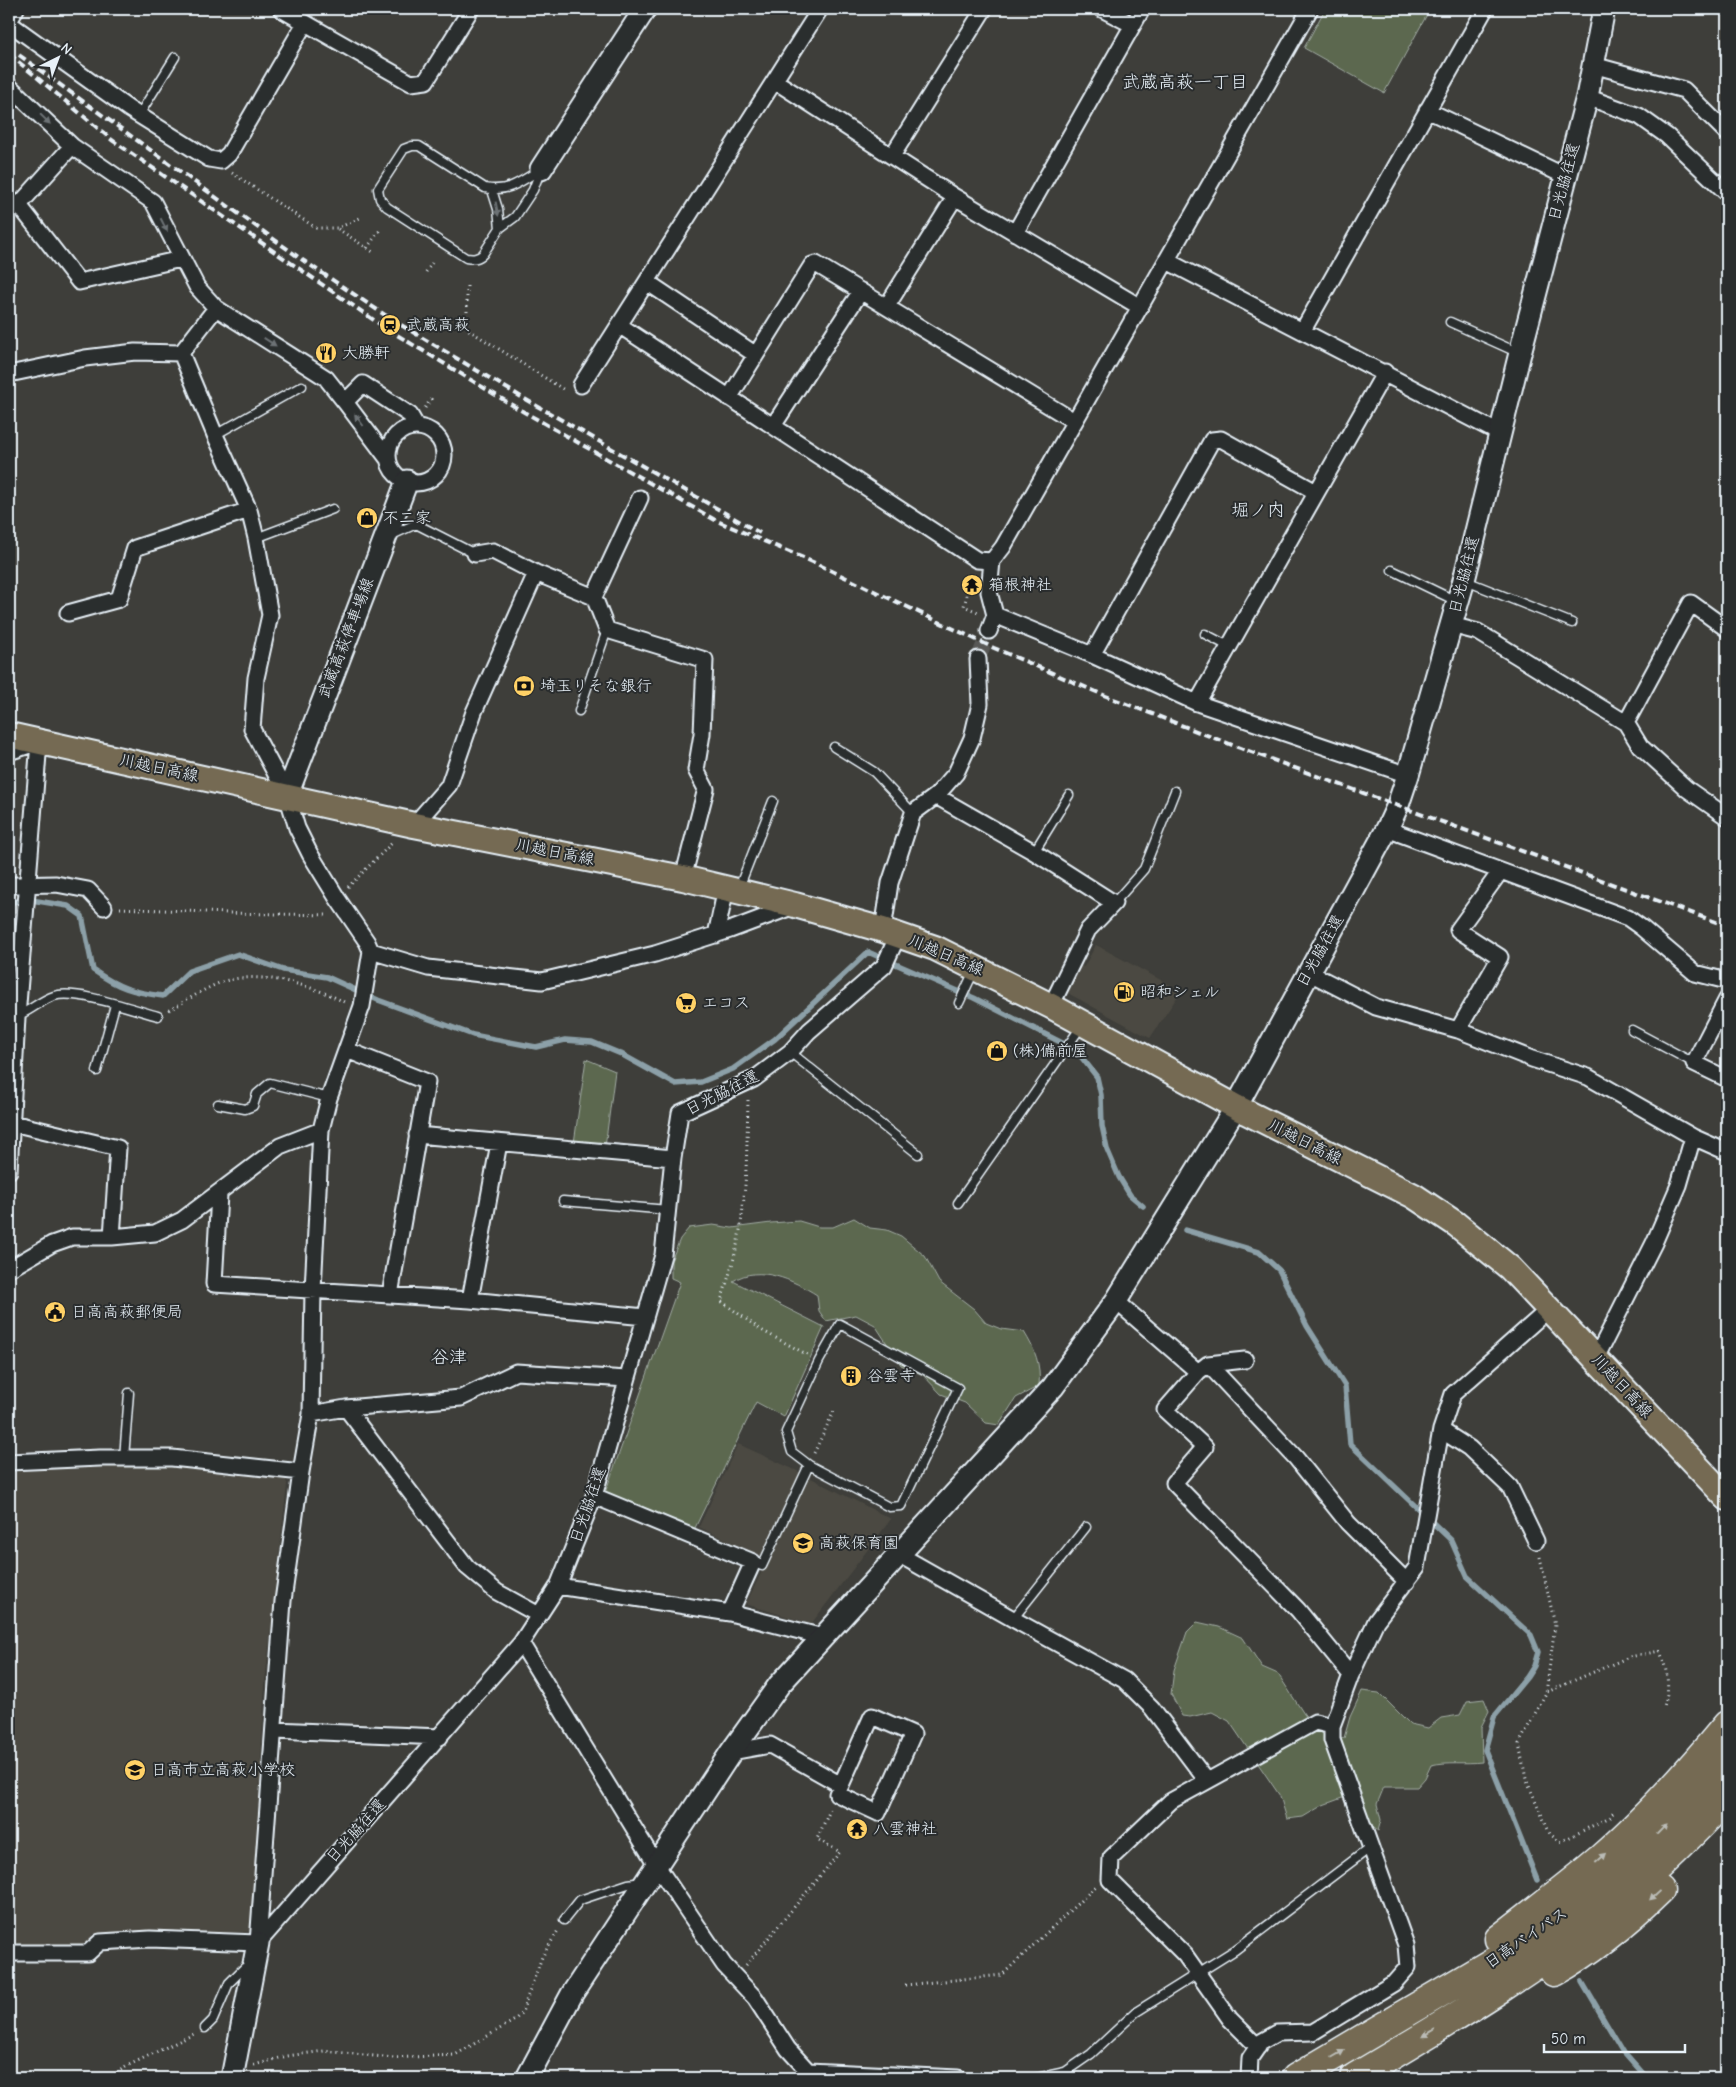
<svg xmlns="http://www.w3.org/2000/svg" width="1736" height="2087" font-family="'Comic Neue','Klee One',sans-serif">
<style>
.built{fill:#4c4a42}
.green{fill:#5c6850;stroke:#a2aca4}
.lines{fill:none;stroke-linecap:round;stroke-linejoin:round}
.stream{stroke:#8ca0a8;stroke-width:5.5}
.street-tunnel{stroke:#585956;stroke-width:15;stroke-dasharray:15 8;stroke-linecap:butt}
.lane-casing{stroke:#e8f1f8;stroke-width:11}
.street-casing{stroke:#e8f1f8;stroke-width:19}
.secondary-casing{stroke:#e8f1f8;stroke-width:25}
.primary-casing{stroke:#e8f1f8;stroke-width:28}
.highway-casing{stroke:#e8f1f8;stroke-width:31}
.path{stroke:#e8f1f8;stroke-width:3;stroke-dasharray:1 4;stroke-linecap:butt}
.lane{stroke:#2a2d2e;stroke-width:8}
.street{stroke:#2a2d2e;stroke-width:15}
.secondary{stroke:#2a2d2e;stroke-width:21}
.primary{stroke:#746b52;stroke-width:24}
.highway{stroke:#746b52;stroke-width:28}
.rail{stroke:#e8f1f8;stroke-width:4;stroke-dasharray:8 4;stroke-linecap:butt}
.oneway{fill:#6c7275}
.oneway2{fill:#babbb6}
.labels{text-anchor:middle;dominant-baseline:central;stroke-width:4;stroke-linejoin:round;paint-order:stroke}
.street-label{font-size:16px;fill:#e8f1f8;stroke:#2a2d2e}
.poi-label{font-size:16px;fill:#e8f1f8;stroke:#2a2d2e;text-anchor:start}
.neighbourhood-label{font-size:18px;fill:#e8f1f8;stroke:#2a2d2e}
</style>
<rect width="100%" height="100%" fill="#3e3e3a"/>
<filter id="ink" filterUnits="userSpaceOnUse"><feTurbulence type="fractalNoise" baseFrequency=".02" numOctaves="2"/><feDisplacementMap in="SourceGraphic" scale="10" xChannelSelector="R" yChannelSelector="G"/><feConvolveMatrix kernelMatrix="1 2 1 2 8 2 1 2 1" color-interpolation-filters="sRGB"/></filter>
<g filter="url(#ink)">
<!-- built -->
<path class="built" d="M1096,945l85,46 -31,47 -84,-46 13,-27 5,2z
M738,1444l57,26 96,49 -80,105 -65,-20 22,-45 -69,-32z
M139,1466l95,4 51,7 2,7 -22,198 -13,250 -160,2v10h-83v-471l12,-2z"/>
<!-- green -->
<path class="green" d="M1325,9h105l-46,84 -80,-45z
M586,1059l29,12 -10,76 -31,-4z
M854,1218l16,10 17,2 14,6 24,20 14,26 35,27 12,14 15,6 23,3c11,18 17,32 15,54l-23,12 -17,27 -13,-2 -21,-20 -24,-9 -18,-19 -22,-10 -26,-40 -19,-10 -30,6 -7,-10 -2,-16c-24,-15 -58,-31 -84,-14l91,46 -40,90 -28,-15 -62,128 -89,-37 75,-211 -9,-4v-17l9,-22 9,-11 24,-3 19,3 39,-5 28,-2 20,6h14z
M1197,1622l22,5 24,11 19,29 16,7 26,40 16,19 24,5 6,-21 12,-26 17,2 31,31 18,4 13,-10 19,-3 7,-14 17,-2 5,12 -8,16 1,35c-17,2 -34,-1 -51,3l-6,13 -8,9h-33l-7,17 4,16 -3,11 -7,-5 -8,-22 -21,-6 -19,7 -20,12 -16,2 -7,-23 -51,-75 -17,-9 -22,5 -8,-1 -11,-22 3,-24 13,-38z"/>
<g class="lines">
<!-- stream -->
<path class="stream" d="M9,903l16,-4 43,7 14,10 11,54c26,18 39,22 70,26l26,-25 49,-17 45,16 44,7 51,23 95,35 63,12 29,-7 27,2 29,12 54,30 26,-2 32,-13 42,-30 93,-87 106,46 102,52 21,27 4,18 1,31 5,23 12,28 11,18 13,11
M1185,1230l74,22 20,18 28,56 38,60 5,58 101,96 16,36 64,59 7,17 -4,14 -7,11 -33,40 -9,33 52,130
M1582,1982l42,71 22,25"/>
<!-- street-tunnel -->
<path class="street-tunnel" d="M978,659l11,-28"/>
<!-- lane casing -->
<g class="lane-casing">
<path id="lane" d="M139,115l36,-58
M412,146h7l66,42c23,5 37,-7 56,-19l-8,21 -18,27 -15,11 -17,26c-5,5 -10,5 -17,4l-79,-51 -7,-8 -2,-10 26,-40z
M492,190l6,19 2,19
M1450,322l69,31
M215,435l87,-49
M390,533l4,1 22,-10 59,30
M256,538l77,-29
M1392,570l64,31
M1466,581l106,42
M1205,634l25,13
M579,711l28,-81
M834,747l40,25 39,41
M1034,852l35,-57
M741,890l1,-10 31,-79
M1114,903l30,-34 31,-78
M959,1003l15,-32
M9,1017c17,-1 29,-16 45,-21 22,-7 81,14 104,20
M1632,1030l62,33
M790,1052l128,102
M97,1071l18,-66
M218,1104l27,5 8,-3 4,-12 13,-11 59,15
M563,1201l105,9
M958,1203l118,-169
M124,1458l5,-65
M753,1562l9,4 47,-101 -17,-13 -6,-20 33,-71 21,-37 118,64 -57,118 -12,1 -80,-42
M1013,1619l73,-92
M564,1920l16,-20 48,-16 14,-2
M205,2028l8,-8 16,-37 15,-15 5,-2
M1037,2078l28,-6 26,-18 45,-42 99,-62 136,-103"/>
</g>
<!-- street casing -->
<g class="street-casing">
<path id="street" d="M281,9l130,74 15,-2 45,-72
M1102,9l31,16
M9,22l7,-13
M9,23l120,86 80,50 12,2 8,-7 76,-131
M1593,65l91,25 43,43
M775,81l180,116 185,110
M9,86l63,60 81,56 44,85 19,21 110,70 19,24
M1587,97l52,19 28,20 60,57
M1427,110l138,66
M892,156l92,-147
M9,201l10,4 60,77 102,-23
M19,205l53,-59
M1015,233l127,-224
M1167,261l332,172
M647,282l109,73
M887,306l68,-109
M216,308l-35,45 34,82 34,75 7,28 14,77 -14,63 -4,51 35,66 10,33 13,26 27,44 30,44 4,9 -9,55 -33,92 -8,32 -8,160 -2,124 -10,58 -18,129 -25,342
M619,325l358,235 15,1 -3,31 6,23 -6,16
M1303,330l182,-321
M9,374l76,-16 50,-6 46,1
M581,385l239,-376
M729,398l83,-133 4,-1 258,157
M773,426l88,-135
M388 455a28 28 0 1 1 56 0a28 28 0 1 1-56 0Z
M388,459l-43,-57 18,-18 47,31 7,12
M475,554l18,-3 43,22 58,24 13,33 98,30 -3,74 -6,36 10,19 -23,89
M992,561l11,-14 307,-538
M594,597l46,-99
M68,613l51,-14 16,-51 114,-38
M995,615l97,40 105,48 211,72
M1451,625l27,7 148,91 14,23 47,43 40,28
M1092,655l120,-215 9,-1 95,53
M1197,703l188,-331
M1626,723l65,-120 36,26
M9,752l30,-10 -22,275 -8,154
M936,796l98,56 80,51 -26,27 -37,76
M414,825l35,-40 25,-73 62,-139
M1387,829l241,89 14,10 53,45 32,8
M9,885l47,-1 32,6 16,17
M883,930l7,-47 23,-70 23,-17 20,-23 16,-35 8,-34 -2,-45
M716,935l10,-47
M371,951l57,17 114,13 113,-27 75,-24 64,-24
M1308,972l68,35 82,23 74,29 56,18 105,60 34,15
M1727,999l-33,64 33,16
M1458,1030l42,-73 -42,-27 42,-58
M12,1123l106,25 -6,89
M417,1135l256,23
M219,1194l-5,90 176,11 37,-213 -80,-32
M9,1269l43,-25 20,-7h40l43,-4 27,-13 98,-74 41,-16
M390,1295l80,5 175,17
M470,1300l29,-157
M1116,1301l82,71
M1596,1358l58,-115 25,-58 14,-48
M1245,1360l-37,4 -10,8 -33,38 40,37 -31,36 124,127 53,65
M1208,1364l88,94 52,65 59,59
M346,1408l121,159 30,25 42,23
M311,1414l35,-6 115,-10 55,-26 111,7
M1441,1430l28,18 41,39 26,54
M9,1462l91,-4h72l129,14
M594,1496l159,66 -23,51
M898,1554l115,65 111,61 28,28 55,73
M558,1586l172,27 93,24
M521,1643l136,223 67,99 31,33 33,51 20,22 150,7
M1332,1726l19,-51 25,-54 41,-54 24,-137 12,-36 96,-85
M275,1730l165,7
M731,1752l39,-7 71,40 -4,9 41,19 35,-79 -41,-18 -31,69
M258,1943l263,-300 37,-57 36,-90 69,-241 10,-97 7,-45 74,-34 36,-27 19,-21 75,-65 14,-31
M9,1953h79l12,-11 50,-3 108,4
M1249,2078l1,-20 11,-16 16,-9 36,-1 81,-49 14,-16 -2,-22 -74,-205v-14l-17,-4 -144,79 -60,57 -1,22 75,75 45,64 28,28"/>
</g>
<!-- secondary casing -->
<g class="secondary-casing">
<path id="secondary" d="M541,169l104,-160
M287,795l120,-314
M232,2078l26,-135
M527,2078l45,-84 159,-242 48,-67 274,-298 63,-86 120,-194 151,-278 11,-24 10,-30 56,-195 56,-227 67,-256 17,-88"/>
</g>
<!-- primary casing -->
<g class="primary-casing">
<path id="primary" d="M9,735l405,90 269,53 112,27 88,25 52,18 116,58 185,101 178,89 42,28 54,44 217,230"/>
</g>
<!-- highway casing -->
<g class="highway-casing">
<path id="highway" d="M1499,1939c34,-27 69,-53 102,-81 46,-40 87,-86 126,-133
M1554,1972c38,-21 74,-51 106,-82
M1296,2078l212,-125 40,-27 59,-46 44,-39 76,-81
M1354,2078c94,-56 190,-112 273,-183 35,-31 68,-64 100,-97"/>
</g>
<!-- path -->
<path class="path" d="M232,173l84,55h22l22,-10
M338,229l35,23
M367,248l13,-18
M426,272l6,-9
M467,286v43l99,62
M425,408l6,-9 -3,-2
M967,595l-3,11 14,6
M348,887l45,-45
M120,908l108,5 101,2
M169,1010c16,-8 31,-19 48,-26 35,-16 97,1 129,19
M748,1100c-1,38 -1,77 -6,115 -3,30 -12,58 -21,86l40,29 47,25
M814,1453l21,-44
M1540,1557l15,68 -9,68 -27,51 7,35 24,55 10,8 50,-25 3,-5
M1547,1692l82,-35 31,-6c7,20 11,35 4,55
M746,1965l94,-113 -23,-13 14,-31
M905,1985l97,-10 94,-89
M254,2065l33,-9 37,-5 70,7 61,-3 60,-35 7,-8 20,-55 17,-28
M108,2078l21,-13 65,-31"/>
<!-- lane -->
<use href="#lane" class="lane"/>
<!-- street -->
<use href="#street" class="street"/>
<!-- secondary -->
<use href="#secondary" class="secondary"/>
<!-- primary -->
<use href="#primary" class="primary"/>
<!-- highway -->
<use href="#highway" class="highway"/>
<!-- rail -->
<path class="rail" d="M9,54l103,86 272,187 133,81 200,113 98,42 179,85 112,48 134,52 487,178
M19,55l285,206 87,58 132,79 237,135"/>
</g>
<!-- one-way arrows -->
<defs><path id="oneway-solid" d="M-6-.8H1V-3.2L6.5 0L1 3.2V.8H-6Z" transform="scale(1.25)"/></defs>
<g class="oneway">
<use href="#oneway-solid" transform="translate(45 119) rotate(44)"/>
<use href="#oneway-solid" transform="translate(497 209) rotate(79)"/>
<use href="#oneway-solid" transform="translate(164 225) rotate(63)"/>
<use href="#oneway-solid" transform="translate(270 342) rotate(33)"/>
<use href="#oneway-solid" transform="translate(359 420) rotate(-127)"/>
</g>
<g class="oneway2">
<use href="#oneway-solid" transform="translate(1662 1829) rotate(-46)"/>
<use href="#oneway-solid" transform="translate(1601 1858) rotate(-41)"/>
<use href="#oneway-solid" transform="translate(1655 1895) rotate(137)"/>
<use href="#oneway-solid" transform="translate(1429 2033) rotate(149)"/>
<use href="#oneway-solid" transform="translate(1338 2054) rotate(-30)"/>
</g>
</g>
<!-- icons -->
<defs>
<g id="station-disc" transform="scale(1.125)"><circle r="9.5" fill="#ffd166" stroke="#2a2d2e"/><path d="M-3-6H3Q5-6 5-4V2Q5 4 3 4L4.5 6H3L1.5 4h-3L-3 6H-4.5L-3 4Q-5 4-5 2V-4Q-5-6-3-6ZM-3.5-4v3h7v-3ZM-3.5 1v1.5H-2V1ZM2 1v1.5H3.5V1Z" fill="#111"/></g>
<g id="restaurant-disc" transform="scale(1.125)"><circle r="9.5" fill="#ffd166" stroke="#2a2d2e"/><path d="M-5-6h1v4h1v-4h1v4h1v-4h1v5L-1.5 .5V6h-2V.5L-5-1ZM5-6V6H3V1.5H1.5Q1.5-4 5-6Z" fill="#111"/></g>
<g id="shop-disc" transform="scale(1.125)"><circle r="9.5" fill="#ffd166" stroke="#2a2d2e"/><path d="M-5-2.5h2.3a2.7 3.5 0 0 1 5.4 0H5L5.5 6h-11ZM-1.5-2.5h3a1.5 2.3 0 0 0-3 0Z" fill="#111"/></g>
<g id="temple-disc" transform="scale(1.125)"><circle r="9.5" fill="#ffd166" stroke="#2a2d2e"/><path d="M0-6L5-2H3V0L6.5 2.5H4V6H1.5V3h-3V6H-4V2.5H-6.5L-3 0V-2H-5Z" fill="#111"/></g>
<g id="bank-disc" transform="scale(1.125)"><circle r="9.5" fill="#ffd166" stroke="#2a2d2e"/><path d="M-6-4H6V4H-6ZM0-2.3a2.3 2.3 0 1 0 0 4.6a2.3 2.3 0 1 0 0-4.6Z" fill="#111"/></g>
<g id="fuel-disc" transform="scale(1.125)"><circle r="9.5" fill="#ffd166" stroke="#2a2d2e"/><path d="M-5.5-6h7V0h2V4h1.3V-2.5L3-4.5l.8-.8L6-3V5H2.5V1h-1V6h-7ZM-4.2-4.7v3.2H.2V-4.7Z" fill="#111"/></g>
<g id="supermarket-disc" transform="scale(1.125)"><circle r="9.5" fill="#ffd166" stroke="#2a2d2e"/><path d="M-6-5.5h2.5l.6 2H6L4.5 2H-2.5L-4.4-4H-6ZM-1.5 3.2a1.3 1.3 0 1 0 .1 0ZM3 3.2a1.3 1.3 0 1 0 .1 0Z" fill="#111"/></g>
<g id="civic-disc" transform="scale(1.125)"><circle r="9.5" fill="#ffd166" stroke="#2a2d2e"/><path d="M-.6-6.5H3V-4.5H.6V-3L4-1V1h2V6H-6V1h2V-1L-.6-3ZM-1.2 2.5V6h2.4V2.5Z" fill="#111"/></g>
<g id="building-disc" transform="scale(1.125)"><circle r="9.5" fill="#ffd166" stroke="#2a2d2e"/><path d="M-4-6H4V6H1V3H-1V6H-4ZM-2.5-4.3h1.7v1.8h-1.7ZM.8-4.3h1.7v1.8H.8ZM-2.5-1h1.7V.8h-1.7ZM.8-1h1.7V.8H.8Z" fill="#111"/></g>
<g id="school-disc" transform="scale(1.125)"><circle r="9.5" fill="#ffd166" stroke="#2a2d2e"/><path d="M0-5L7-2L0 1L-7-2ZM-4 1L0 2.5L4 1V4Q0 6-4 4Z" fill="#111"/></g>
</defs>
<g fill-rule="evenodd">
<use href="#station-disc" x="390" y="325"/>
<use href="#restaurant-disc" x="326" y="353"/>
<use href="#shop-disc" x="367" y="518"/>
<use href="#temple-disc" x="972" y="585"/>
<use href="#bank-disc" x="524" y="686"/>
<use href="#fuel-disc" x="1124" y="992"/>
<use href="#supermarket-disc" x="686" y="1003"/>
<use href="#shop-disc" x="997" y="1051"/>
<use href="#civic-disc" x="55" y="1312"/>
<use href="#building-disc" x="851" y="1376"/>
<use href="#school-disc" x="803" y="1543"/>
<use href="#school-disc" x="135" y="1770"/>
<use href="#temple-disc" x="857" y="1829"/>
</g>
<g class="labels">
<!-- street labels -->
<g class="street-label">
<text transform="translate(1564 182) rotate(-75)">日光脇往還</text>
<text transform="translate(1464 575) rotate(-76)">日光脇往還</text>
<text transform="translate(346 638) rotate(-69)">武蔵高萩停車場線</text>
<text transform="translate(159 768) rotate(12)">川越日高線</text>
<text transform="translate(555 852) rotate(11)">川越日高線</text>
<text transform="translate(1320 951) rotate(-61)">日光脇往還</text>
<text transform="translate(946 955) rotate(23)">川越日高線</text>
<text transform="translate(722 1093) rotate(-27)">日光脇往還</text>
<text transform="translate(1305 1142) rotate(27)">川越日高線</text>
<text transform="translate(1622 1386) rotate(47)">川越日高線</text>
<text transform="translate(588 1505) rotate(-71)">日光脇往還</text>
<text transform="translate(356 1831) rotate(-48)">日光脇往還</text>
<text transform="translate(1526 1938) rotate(-34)">日高バイパス</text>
</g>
<!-- poi labels -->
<g class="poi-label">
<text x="406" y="325">武蔵高萩</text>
<text x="342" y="353">大勝軒</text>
<text x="383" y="518">不二家</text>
<text x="988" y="585">箱根神社</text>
<text x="540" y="686">埼玉りそな銀行</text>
<text x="1140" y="992">昭和シェル</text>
<text x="702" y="1003">エコス</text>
<text x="1013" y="1051">(株)備前屋</text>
<text x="71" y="1312">日高高萩郵便局</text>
<text x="867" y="1376">谷雲寺</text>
<text x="819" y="1543">高萩保育園</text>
<text x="151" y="1770">日高市立高萩小学校</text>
<text x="873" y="1829">八雲神社</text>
</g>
<!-- neighbourhood labels -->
<g class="neighbourhood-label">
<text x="1185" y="82">武蔵高萩一丁目</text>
<text x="1258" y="510">堀ノ内</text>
<text x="449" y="1357">谷津</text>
</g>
</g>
<!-- margin -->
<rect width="1736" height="2087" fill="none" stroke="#2a2d2e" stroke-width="30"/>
<rect x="15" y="15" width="1706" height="2057" fill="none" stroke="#e8f1f8" stroke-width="2" filter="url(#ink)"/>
<!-- north arrow -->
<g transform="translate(58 58) rotate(42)" stroke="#2a2d2e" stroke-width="4" paint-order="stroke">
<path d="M0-4L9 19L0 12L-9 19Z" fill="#e8f1f8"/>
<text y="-8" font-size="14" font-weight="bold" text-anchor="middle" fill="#e8f1f8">N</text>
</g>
<!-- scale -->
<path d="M1544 2044v8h141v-8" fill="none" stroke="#e8f1f8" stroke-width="2.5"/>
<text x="1551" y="2044" font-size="15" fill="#e8f1f8" stroke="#2a2d2e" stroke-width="4" paint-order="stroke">50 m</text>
</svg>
